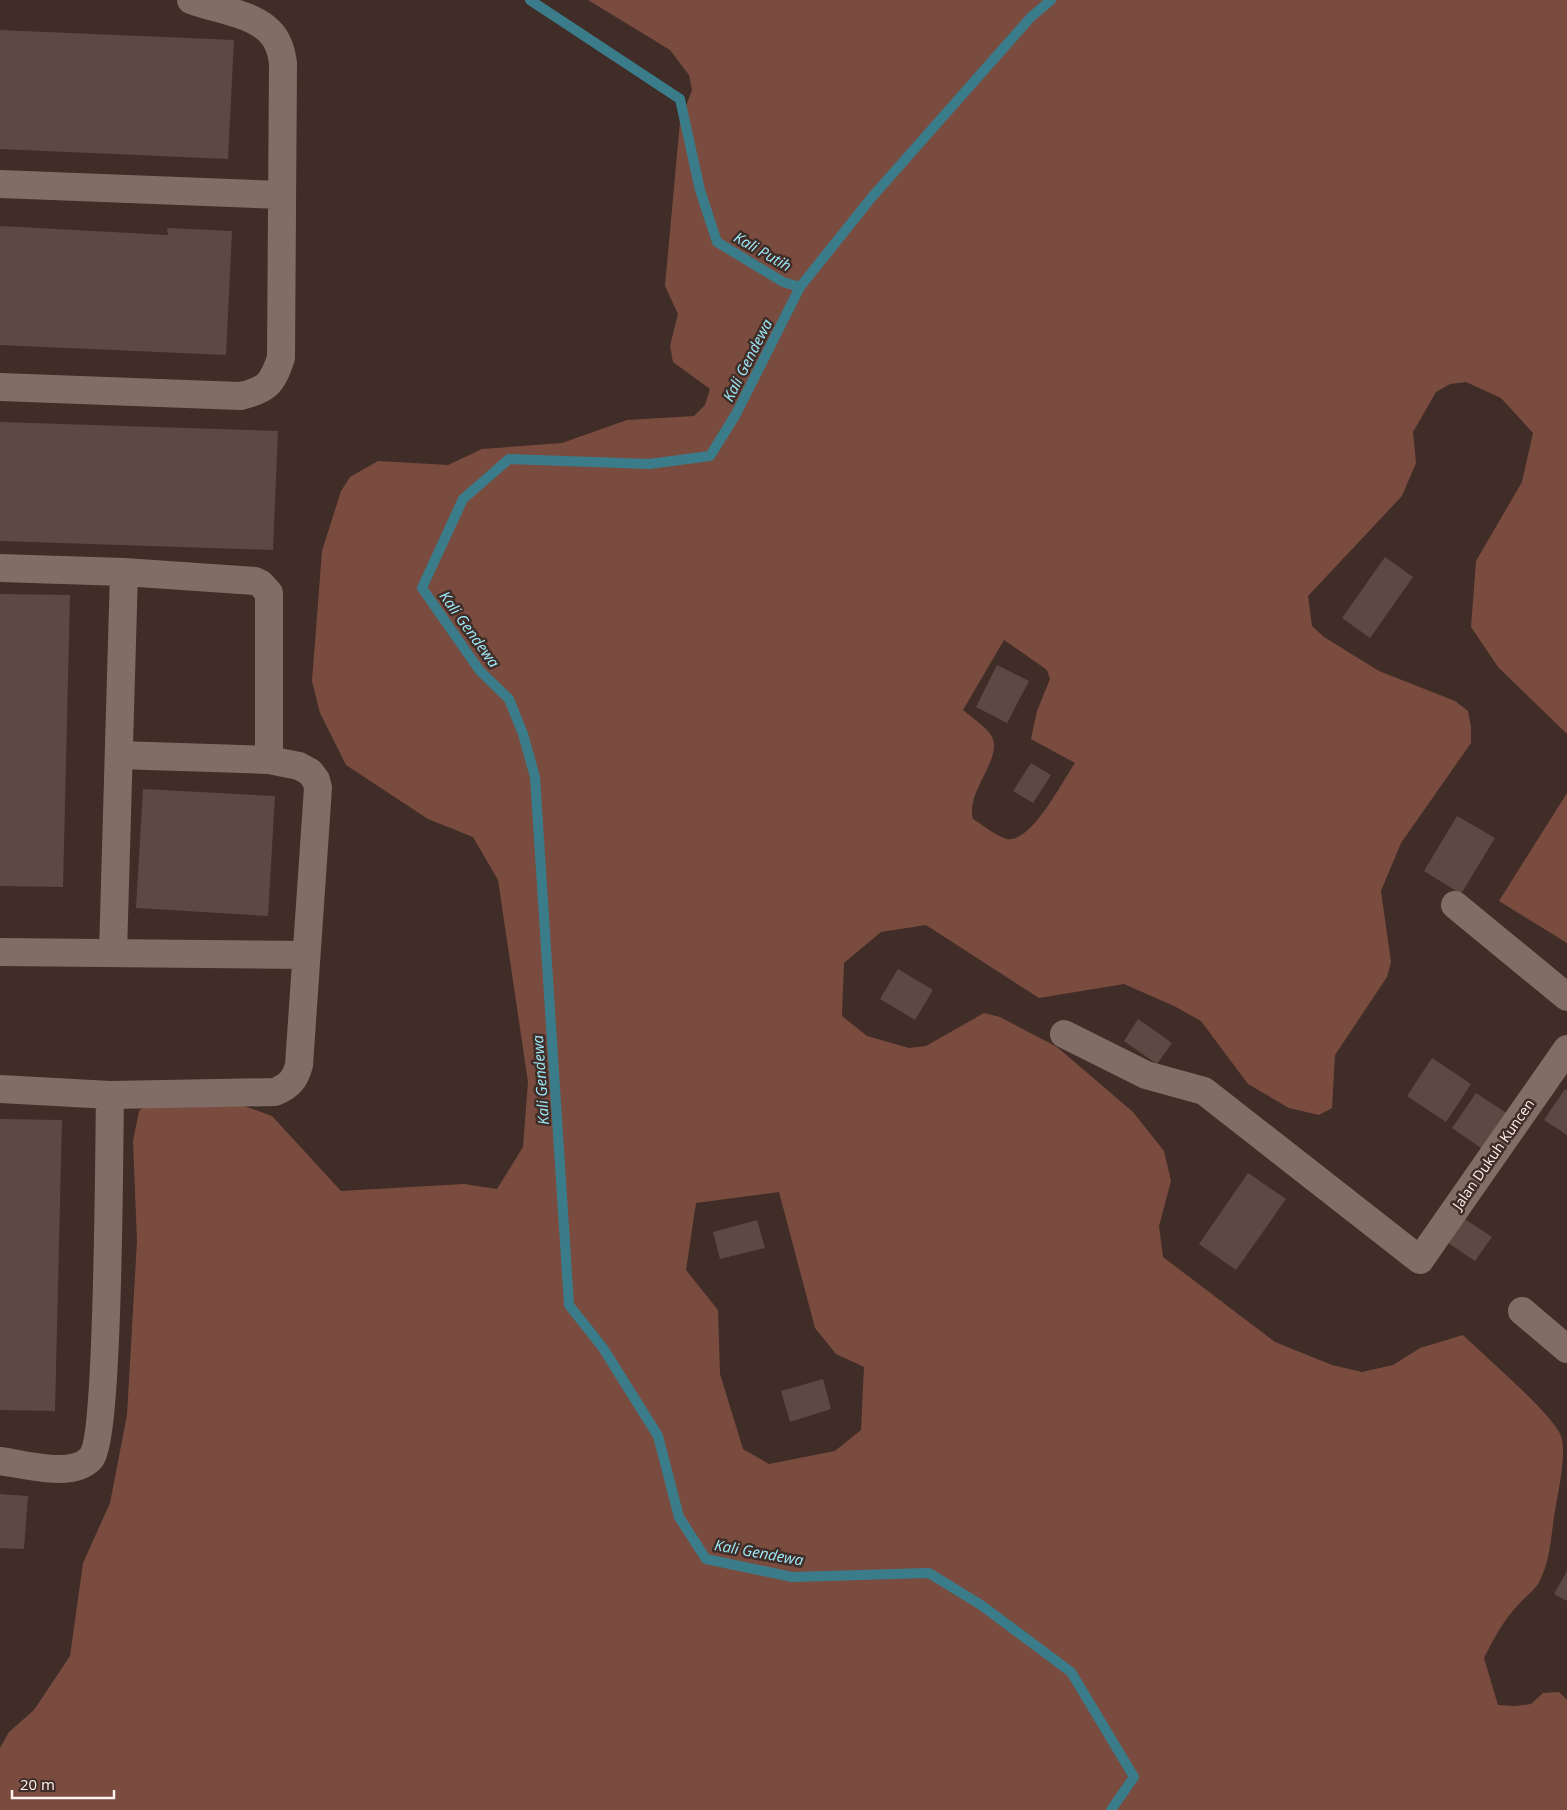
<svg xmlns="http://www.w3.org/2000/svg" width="1567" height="1810" font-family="'Open Sans',sans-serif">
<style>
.green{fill:#7a4c3f;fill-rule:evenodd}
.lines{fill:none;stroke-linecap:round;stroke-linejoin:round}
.stream{stroke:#3b7c8b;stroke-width:10}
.building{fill:#5d4943}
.minor{stroke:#826c66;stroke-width:28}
.labels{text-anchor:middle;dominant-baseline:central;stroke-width:5;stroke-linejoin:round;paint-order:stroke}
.street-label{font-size:14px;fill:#fff2ee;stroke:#402d27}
.water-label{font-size:15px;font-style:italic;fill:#9debfd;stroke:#402d27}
</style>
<rect width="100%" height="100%" fill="#402d27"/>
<!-- green -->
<path class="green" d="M588,0h979v734l-69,-67 -27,-40 5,-66 46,-79 11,-49 -32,-35 -35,-16 -16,2 -14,8 -23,40 3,31 -14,33 -94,100 4,30 12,11 55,34 76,30 13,10 3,16v16l-70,100 -20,48 10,71 -4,15 -52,78 -3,53 -13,7 -30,-7 -41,-24 -47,-63 -27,-15 -50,-22 -85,14 -113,-73 -45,7 -37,31 -2,53 25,20 42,12 17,-2 58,-33 16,4 57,30 76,65 31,39 7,30 -12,45 4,31 112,85 57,23 30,7 31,-7 27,-17 43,-13c19,19 91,80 98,101 6,19 -3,55 -6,75 -4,22 -4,47 -14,67 -5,12 -14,17 -22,26 -15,15 -26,36 -35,54l14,47 17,1 16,-2 12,-11 16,-1 8,8v110h-1567v-62l9,-16 25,-22 36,-54 13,-93 27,-60 17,-88 10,-174 -4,-100 6,-30 12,-9 93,4 28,10 69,75 123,-7 33,5 26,-42 5,-65 -30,-202 -25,-43 -45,-18 -82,-54 -26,-52 -8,-32 10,-130 19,-60 9,-14 28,-16 70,4 34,-16 80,-6 65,-23 67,-4 11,-11 5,-16 -37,-27 -3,-16 8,-32 -13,-28 15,-164 12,-32 -3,-15 -19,-25zM1004,640l43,30 3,9 -13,32 -6,28 44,24c-12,17 -44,81 -68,76 -11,-3 -24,-14 -34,-20 -8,-27 30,-60 19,-82 -5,-10 -21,-20 -29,-27zM779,1192l36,136 21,26 28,13 -3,63 -26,21 -66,13 -26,-15 -23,-75 -2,-64 -32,-40 10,-67z
M1567,793v150l-68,-42z"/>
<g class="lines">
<!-- stream -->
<path class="stream" d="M530,0l150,99 20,91 17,52 66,40 17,5 72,-90 159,-180 20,-17
M800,287l-64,127 -26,42 -61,8 -140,-5 -46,40 -41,89 58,83 29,28 14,35 12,43 34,528 34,43 55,88 21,81 27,42 86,18 137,-4 52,32 90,67 63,105 -23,33"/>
</g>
<!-- building -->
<path class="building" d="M0,30l234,10 -6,119 -228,-10z
M0,226l168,9 -1,-7 65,3 -6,124 -226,-10z
M0,422l278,9 -5,119 -273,-9z
M1385,557l28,20 -43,61 -28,-20z
M0,594l70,1 -7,292 -63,-1z
M997,665l32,16 -22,42 -31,-16z
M1031,763l20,12 -18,28 -20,-12z
M143,789l132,7 -7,120 -132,-8z
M1457,816l38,22 -34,56 -37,-23z
M898,969l35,21 -18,30 -35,-21z
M1138,1019l34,24 -15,21 -33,-23z
M1432,1058l39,26 -25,38 -39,-26z
M1565,1089l2,1v45l-23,-15z
M1476,1093l32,21 -24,36 -32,-22z
M0,1119l62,1 -7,291 -55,-1z
M1248,1173l38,26 -50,71 -37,-26z
M1454,1212l38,25 -17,24 -37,-25z
M757,1220l8,28 -45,11 -7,-27z
M823,1379l8,30 -41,13 -9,-31z
M0,1494l28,2 -4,53 -24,-1z
M1567,1571v30l-13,-7z"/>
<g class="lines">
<!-- minor -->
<path class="minor" d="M0,184l282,11
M0,387l240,9c27,-6 32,-12 41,-38l2,-295c-1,-7 -2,-13 -5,-19 -13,-31 -60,-33 -87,-44
M0,568l124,4 131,9 6,3 8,9v167
M1455,905l112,92
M0,952l306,3
M113,953l11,-381
M1064,1034l82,41 58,16 216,169 147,-211
M0,1089l110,6 165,-3c14,-6 20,-12 24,-27l19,-277 -2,-8 -6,-8 -11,-6 -30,-6 -150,-5
M1522,1311l45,38
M0,1461c24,3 73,18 91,-3 18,-21 18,-315 19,-363"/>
</g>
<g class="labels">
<!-- street labels -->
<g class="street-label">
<text transform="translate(1493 1154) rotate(-55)">Jalan Dukuh Kuncen</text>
</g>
<!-- water labels -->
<g class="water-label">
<text transform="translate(763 251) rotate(30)">Kali Putih</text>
<text transform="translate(747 360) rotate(-63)">Kali Gendewa</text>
<text transform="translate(470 629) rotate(54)">Kali Gendewa</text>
<text transform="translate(540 1080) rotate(-94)">Kali Gendewa</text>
<text transform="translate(759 1552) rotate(10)">Kali Gendewa</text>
</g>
</g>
<!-- scale -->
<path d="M12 1790v8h102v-8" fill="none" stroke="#fff2ee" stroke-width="2.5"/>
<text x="20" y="1790" font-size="15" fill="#fff2ee" stroke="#402d27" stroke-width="4" paint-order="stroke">20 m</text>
</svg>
